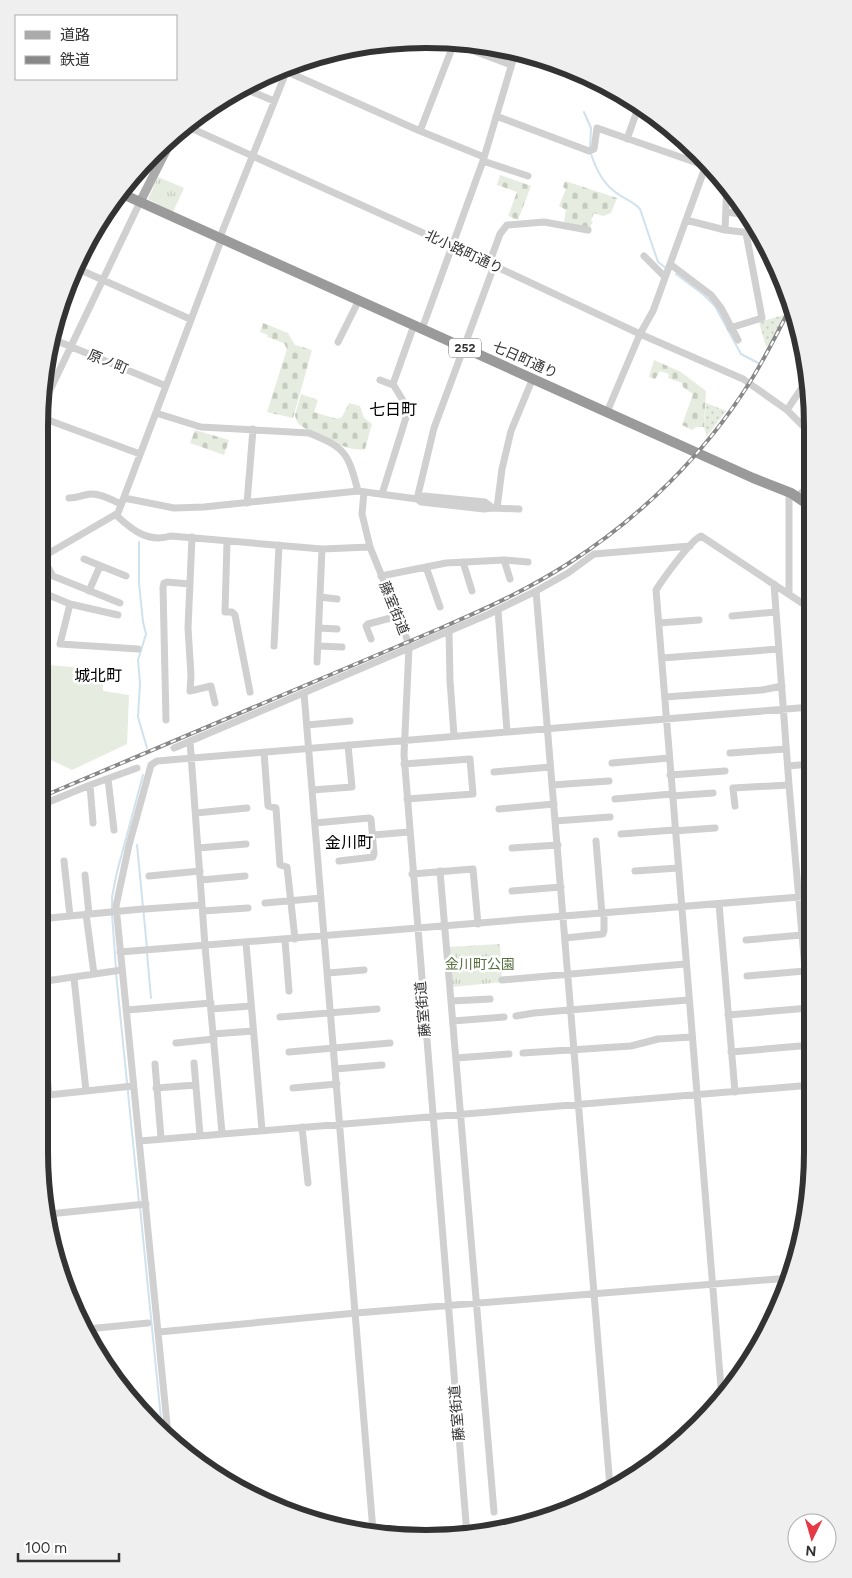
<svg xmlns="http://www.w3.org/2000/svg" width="852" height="1578" font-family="Figtree,'Noto Sans JP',sans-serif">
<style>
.grass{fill:url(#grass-dots)}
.cemetery{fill:url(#cemetery-stones)}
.park{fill:url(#park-tufts)}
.garden{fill:#e6ecdf}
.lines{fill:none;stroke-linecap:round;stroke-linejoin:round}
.stream{stroke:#cfe2ee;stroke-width:2}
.minor{stroke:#d0d0d0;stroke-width:7}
.major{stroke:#ababab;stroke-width:9}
.highway{stroke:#9a9a9a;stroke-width:10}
.rail-casing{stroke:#888;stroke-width:4}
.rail{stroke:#fff;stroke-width:2;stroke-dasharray:5.5;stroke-linecap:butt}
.labels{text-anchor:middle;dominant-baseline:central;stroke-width:5;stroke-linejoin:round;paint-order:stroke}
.shield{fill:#fff;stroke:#707070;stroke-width:1}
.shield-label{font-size:12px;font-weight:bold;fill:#333}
.street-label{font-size:14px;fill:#333;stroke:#fff}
.park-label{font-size:14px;fill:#56703f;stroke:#fff}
.quarter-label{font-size:16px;fill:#000;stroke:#fff}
.rim{fill:none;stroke:#333;stroke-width:6}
</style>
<defs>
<pattern id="grass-dots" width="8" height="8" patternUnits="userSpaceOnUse" patternTransform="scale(1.25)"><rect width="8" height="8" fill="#e6ecdf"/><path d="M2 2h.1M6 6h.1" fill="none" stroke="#c6cbc0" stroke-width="1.8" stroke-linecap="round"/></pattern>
<pattern id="cemetery-stones" width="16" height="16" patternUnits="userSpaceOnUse" patternTransform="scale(1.25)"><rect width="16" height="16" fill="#e6ecdf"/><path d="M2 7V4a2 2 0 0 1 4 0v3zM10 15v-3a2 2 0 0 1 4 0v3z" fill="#c6cbc0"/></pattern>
<pattern id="park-tufts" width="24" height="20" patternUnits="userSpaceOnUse" patternTransform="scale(1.25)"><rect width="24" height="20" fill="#e6ecdf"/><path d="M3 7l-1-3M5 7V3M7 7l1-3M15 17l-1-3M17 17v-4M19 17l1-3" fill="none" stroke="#c6cbc0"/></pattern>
</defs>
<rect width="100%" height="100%" fill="#fff"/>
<!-- grass -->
<path class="grass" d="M784,315l-13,28 -5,4 -7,-25z
M706,403l20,8 -19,25 -3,-9z"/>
<!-- cemetery -->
<path class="cemetery" d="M500,175l31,11 -13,34 -10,-4 9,-24 -20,-7z
M565,181l52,17 -6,15 -8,3 -9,-3 -3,8 2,1 -4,6 -25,-6 2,-12 -7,-4 7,-17 -3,-2z
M263,323l25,10 7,12 17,5 -19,68 -26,-6 20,-63 -3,-6 -17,-6 1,-2 -8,-3z
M654,360l27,12 25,19 -2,36h-8l-4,3 -10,-5 11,-31 -10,-7 -1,-4 -14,-5 1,-4 -9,-3 -5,8 -6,-2z
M301,394l17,6 -4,12 23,7 5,-2 7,-14 11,3 4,12 8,6 -7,25c-12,5 -58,-17 -67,-26 -1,-2 -3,-6 -3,-8z
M195,430l34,10 -5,15 -34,-12z"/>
<!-- park -->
<path class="park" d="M158,177l26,11 -11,24 -25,-13z
M500,944l2,38 -50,5 -3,-40z"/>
<!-- garden -->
<path class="garden" d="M39,664l64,6v21l26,4 -2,49 -55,26 -33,-16z"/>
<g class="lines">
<!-- stream -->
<path class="stream" d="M584,112l7,16 -1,21
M591,154c4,12 12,29 23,37 8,7 19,10 26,18l18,53 8,6
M676,274l28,21 11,11 26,48 19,10
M139,542v41l4,39 3,12 -8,26 2,23 -2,34 9,31
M137,845l10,103
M112,909v-12l5,-25 26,-97
M112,914l4,55
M147,953l4,45
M116,973l23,229
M140,1207l22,222"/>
<!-- minor -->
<path class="minor" d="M445,40l66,25
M281,69l139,62 64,26
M241,87l33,14
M496,116l93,35 5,-2 3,-21 109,38
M184,125l268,121 188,88 103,45 44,31 23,23
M420,131l34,-88
M627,139l10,-28
M483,161l45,15
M704,171l13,2
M727,183l-2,47 34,4
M726,212l22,3
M686,220l39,10
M644,256l21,21
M772,257l9,38
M489,264l11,-30 7,-9 37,-3 44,8
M670,264l41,31 10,13 17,32
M74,267l116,52
M730,328l32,-10 -16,-85
M422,329l61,-168 33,-111
M50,338l116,48
M338,342l21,-42
M380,380l13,5
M787,410l20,-30 3,-1
M40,411l100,-209
M607,412l33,-78 13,-23 54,-149
M156,413l45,14 108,6c37,15 39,20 49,58
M40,417l100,37
M364,492l-2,22 8,33 35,86 4,14 -5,108 63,780
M789,492v102
M382,494l26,-83 -3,-7 -12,-20 21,-59
M797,496l8,-6h5
M69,498c9,0 13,-3 21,-4 10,-1 22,6 31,10
M124,498l50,10 30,-1 154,-16 59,8 7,-3 61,6 8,6 26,1
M247,503l6,-74
M493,508l-9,1 -63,-7 -4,-3 17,-71 60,-162
M497,508l5,-39 9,-38 22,-53
M116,515c16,15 32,28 55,21l151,13 48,-2
M192,537l-4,91 3,47 -1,16 21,-5 4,17
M227,541l-2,71h7l3,3 15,77
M42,557l11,19 67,27
M39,559l79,-46 102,-270 2,-11 67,-167
M84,559l42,17
M504,560l6,19
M463,562l9,29
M426,567l14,40
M381,576l65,-13 58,-3 24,2
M774,584l15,201 23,265
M39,591l31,13 48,11
M89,591l11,-25
M536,591l74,896
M320,597l17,2
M70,604l-10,40 78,5
M498,610l9,122
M732,616l44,-4
M659,623l40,-3
M319,628l18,1
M449,631l1,49 4,56
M371,639l-5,-13 2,-2 30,-8
M274,646l5,-101
M318,646l24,1
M662,658l117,-9
M317,662l5,-113
M304,693l69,838
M665,697l97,-7 20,-4
M166,720l-3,-133 1,-4 3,-1 22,2
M307,725l43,-4
M190,741l15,205 17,187
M174,748l315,-134 47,-23 32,-18 26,-19 96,-8
M264,752l4,54 8,2 4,57 7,2 8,72
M730,753l56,-4
M612,763l57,-5
M404,764l66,-5 3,35 -66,5
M788,766l23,-2
M494,772l56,-5
M670,775l55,-4
M108,779l6,51
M90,785l3,38
M552,785l57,-4
M312,790l40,-3 -4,-42
M672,796l41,-3
M615,799l57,-5
M39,806l51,-21 47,-17
M735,806l-2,-18 56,-3
M499,809l55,-5
M196,813l51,-5
M555,821l55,-4
M315,823l54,-5 2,1 3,35 -1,3 -34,4
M674,831l41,-3
M621,834l53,-4
M373,835l36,-3
M596,841l6,73
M198,848l48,-4
M512,848l46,-3
M64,861l6,55
M440,871l54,641
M635,871l43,-3
M412,874l61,-5 5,55
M85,875l4,39
M149,876l51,-5
M201,880l44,-4
M512,891l49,-4
M265,903l56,-5
M719,904l16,188
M145,909l57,-4
M203,911l45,-3
M86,914l8,60
M39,919l103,-10
M565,938l38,-4 1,-3v-17
M285,940l4,51
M746,940l56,-5
M246,943l16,187
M120,952l692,-56
M804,955l8,-1
M328,973l36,-3
M747,976l58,-5
M502,980l183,-16
M39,982l83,-12
M39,995l10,100
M452,1001l38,-2
M211,1009l40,-3
M127,1010l84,-7
M728,1015l81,-7
M516,1016l18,-3 154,-13
M280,1017l97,-8
M453,1021l51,-4
M213,1034l40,-3
M176,1043l38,-4
M289,1052l101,-9
M731,1052l81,-7
M523,1053l108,-7 27,-7 34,-2
M456,1058l53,-4
M194,1063l6,72
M155,1064l6,74
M336,1069l46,-4
M156,1088l40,-3
M293,1088l44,-4
M86,1091l47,-5
M39,1096l47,-5 -12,-113
M302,1127l6,56
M140,1141l672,-56
M49,1214l97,-10
M87,1329l61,-6
M159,1332l197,-19 434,-35
M722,1400l-66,-810c7,-11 35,-50 45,-54l110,73
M168,1434l-52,-528 13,-61 22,-80 6,-4 654,-54"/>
<!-- major -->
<path class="major" d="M140,202l36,-71"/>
<!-- highway -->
<path class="highway" d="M118,192l635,286 38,15 19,13"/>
<!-- rail casing -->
<g class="rail-casing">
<path id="rail" d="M39,798l402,-170c44,-19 88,-39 128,-65 72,-46 135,-108 181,-181 15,-24 28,-50 41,-76"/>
</g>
<!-- rail -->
<use href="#rail" class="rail"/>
</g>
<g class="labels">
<!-- shield labels -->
<rect class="shield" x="449" y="338.5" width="32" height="19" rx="4"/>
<g class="shield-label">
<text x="465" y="348">252</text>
</g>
<!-- street labels -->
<g class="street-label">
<text transform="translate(464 252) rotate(25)">北小路町通り</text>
<text transform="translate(525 360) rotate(24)">七日町通り</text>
<text transform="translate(108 362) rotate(22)">原ノ町</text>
<text transform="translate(394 608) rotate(68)">藤室街道</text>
<text transform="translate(423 1009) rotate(-95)">藤室街道</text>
<text transform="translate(457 1413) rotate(-95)">藤室街道</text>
</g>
<!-- park labels -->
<g class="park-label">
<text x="480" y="964">金川町公園</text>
</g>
<!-- quarter labels -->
<g class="quarter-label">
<text x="393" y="409">七日町</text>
<text x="98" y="675">城北町</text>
<text x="349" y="842">金川町</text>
</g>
</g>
<!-- crop -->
<path d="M0 0H852V1578H0ZM426 48H426A378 378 0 0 1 804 426V1152A378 378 0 0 1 426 1530H426A378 378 0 0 1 48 1152V426A378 378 0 0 1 426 48Z" fill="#efefef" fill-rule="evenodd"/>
<path class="rim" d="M426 48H426A378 378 0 0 1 804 426V1152A378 378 0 0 1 426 1530H426A378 378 0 0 1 48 1152V426A378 378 0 0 1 426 48Z"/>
<!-- legend -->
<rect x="15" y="15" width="162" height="65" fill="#ffffff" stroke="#adadad"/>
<rect x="25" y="31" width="25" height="8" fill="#ababab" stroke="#adadad"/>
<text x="60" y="40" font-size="15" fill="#333333">道路</text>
<rect x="25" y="56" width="25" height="8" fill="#888888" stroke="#adadad"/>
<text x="60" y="65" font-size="15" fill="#333333">鉄道</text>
<!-- north arrow -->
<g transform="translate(812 1538) rotate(185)"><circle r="24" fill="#ffffff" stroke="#adadad"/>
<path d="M0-4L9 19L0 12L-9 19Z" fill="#e63946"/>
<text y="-8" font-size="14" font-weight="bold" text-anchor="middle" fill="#333333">N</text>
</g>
<!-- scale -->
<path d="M18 1553v8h101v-8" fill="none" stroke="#333333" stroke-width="2.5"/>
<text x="25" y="1553" font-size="15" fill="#333333" stroke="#ffffff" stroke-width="4" paint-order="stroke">100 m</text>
</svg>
